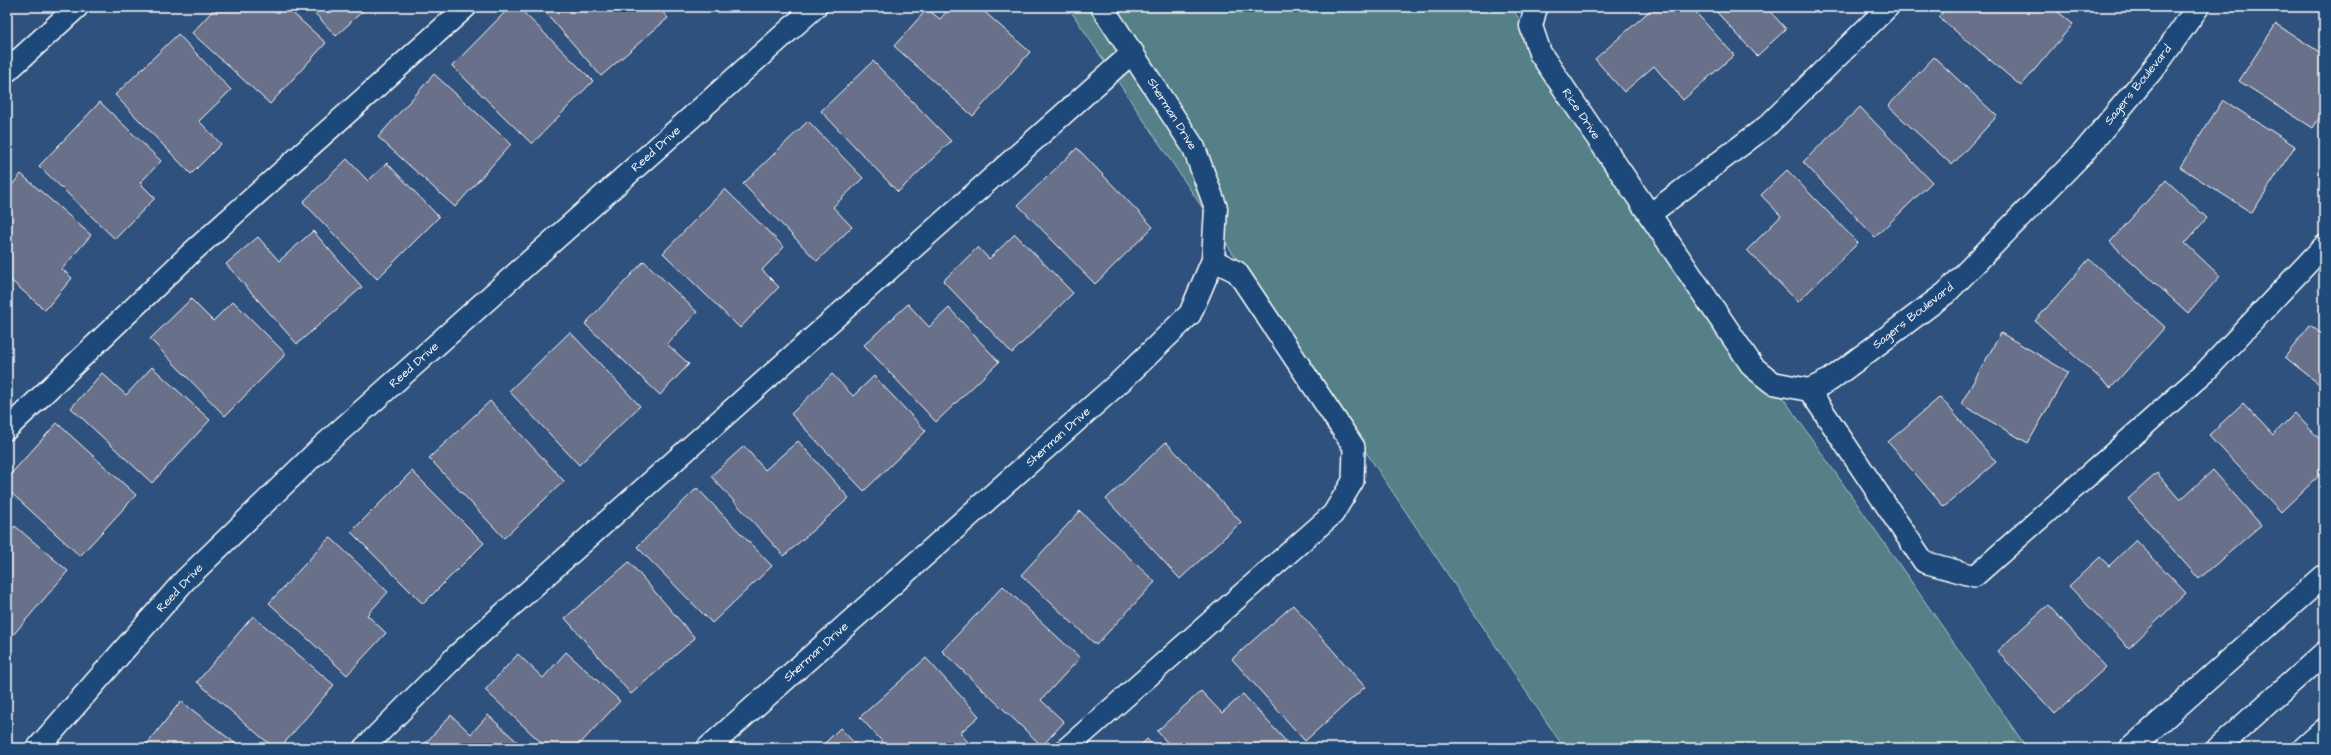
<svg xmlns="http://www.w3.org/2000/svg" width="2331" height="755" font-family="'Architects Daughter',sans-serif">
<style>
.green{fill:#548088;stroke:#aac0c4}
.building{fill:#686f8a;stroke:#fff}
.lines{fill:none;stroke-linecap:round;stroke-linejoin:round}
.lane-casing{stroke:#fff;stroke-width:24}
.street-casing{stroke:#fff;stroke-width:25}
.secondary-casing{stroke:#fff;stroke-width:25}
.lane{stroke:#1f4a7a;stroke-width:21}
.street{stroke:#1f4a7a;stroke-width:22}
.secondary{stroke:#1f4a7a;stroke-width:22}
.labels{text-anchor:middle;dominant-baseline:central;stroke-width:3;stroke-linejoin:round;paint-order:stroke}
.street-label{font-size:12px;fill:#fff;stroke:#1f4a7a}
</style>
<rect width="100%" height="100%" fill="#2e517d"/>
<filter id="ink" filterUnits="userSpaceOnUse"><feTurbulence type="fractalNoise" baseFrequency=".025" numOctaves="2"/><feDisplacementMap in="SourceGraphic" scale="8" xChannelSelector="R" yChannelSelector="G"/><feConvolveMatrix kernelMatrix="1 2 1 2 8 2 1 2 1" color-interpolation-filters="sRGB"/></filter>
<g filter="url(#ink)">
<!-- green -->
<path class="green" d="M1068,7h443l516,741h-463z"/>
<!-- building -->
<path class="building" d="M216,7h70l40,36 -56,61 -78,-71z
M309,7h58l-31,29z
M510,7h8l75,74 -61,63 -80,-78z
M541,7h117l10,11 -67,58z
M951,7h28l51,45 -57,64 -79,-70 33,-37 13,10z
M1654,7h37l43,48 -51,45 -29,-34 -30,26 -29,-33z
M1712,7h54l20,22 -29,27z
M1947,7h40l4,3 3,-3h58l21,17 -52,62 -82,-69z
M2276,24l48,31v55l-11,18 -74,-47z
M178,34l53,56 -32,31 22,23 -30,30 -76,-79z
M1934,57l63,59 -45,49 -64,-59z
M873,61l78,80 -53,51 -77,-81z
M434,74l77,70 -56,63 -77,-70z
M2223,100l72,46 -43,67 -72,-46z
M100,102l61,59 -21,22 15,15 -40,41 -76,-73z
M1860,107l72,75 -57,55 -72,-75z
M808,121l55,57 -30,29 19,20 -35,34 -74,-77z
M1077,148l76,79 -58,57 -77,-79z
M347,159l21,22 19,-18 52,54 -62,62 -74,-77z
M1787,170l71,73 -60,59 -51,-52 34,-34 -20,-21z
M21,174l70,61 -29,34 10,9 -27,32 -38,-33v-86z
M2166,180l41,38 -22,25 35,33 -32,37 -78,-71z
M725,189l59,58 -22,23 17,17 -39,41 -77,-75z
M313,231l49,56 -65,57 -71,-80 32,-27 21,24z
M1015,234l58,59 -61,60 -69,-72 35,-34 11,12z
M2089,259l76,68 -54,61 -76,-67z
M644,261l53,51 -30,32 22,20 -29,31 -75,-71z
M191,299l22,22 20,-20 53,53 -61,62 -75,-77z
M908,304l21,23 20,-19 50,54 -63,60 -72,-77z
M2310,325l14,11v52l-39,-31z
M570,332l70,74 -61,59 -70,-74z
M2001,333l67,39 -40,71 -67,-39z
M152,367l58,53 -58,63 -81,-75 31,-35 24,22z
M832,374l21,22 21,-20 52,55 -62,60 -73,-77z
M1940,397l56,65 -52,45 -56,-65z
M490,401l74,80 -60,57 -75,-80z
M2243,403l30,32 22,-22 29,31v27l-43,41 -72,-77z
M57,423l79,72 -56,61 -73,-67v-11z
M798,441l51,57 -65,58 -73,-80 33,-30 21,24z
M1166,442l75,80 -61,57 -74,-80z
M2213,470l48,55 -62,54 -71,-80 29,-26 23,27z
M412,471l72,72 -61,61 -72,-72z
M697,488l75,78 -60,57 -75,-76z
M1080,511l75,71 -59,63 -75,-70z
M15,526l53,45 -55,64 -6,-5v-95z
M330,537l58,55 -21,23 19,18 -39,42 -78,-72z
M2136,540l50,53 -57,55 -60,-62 31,-29 9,9z
M629,562l66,76 -64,56 -66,-76z
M1003,586l77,72 -39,42 23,22 -22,24 -100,-95z
M1293,605l72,82 -60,54 -73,-82z
M2048,605l58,62 -51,47 -58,-63z
M253,616l81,69 -54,63h-6l-77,-66z
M566,652l54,49 -44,47h-29l-62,-58 33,-36 25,24z
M926,658l53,58 -19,17 13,15h-85l-28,-31z
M1201,691l21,22 21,-19 49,54h-120l-15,-17z
M181,701l60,47h-97z
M451,715l20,19 17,-19 36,33h-103z
M840,728l19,20h-39z
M1147,739l8,9h-17z"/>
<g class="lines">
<!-- lane casing -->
<g class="lane-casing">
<path id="lane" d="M1649,215l119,-90 120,-118
M1809,390l115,172 51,14 231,-205 118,-125
M7,429l185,-177 274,-245
M364,748l94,-94 675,-602
M1067,748l266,-234 20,-33 1,-34 -117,-175 -24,-12"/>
</g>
<!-- street casing -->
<g class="street-casing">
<path id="street" d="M1536,7l-5,19 9,27 213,314 20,16 36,7 21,-10 116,-87 137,-140 75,-90 40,-56
M7,71l70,-64
M38,748l147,-168 138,-134 492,-439
M708,748l414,-368 68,-66 23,-54 3,-52 -22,-60 -92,-141
M2131,748l193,-172"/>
</g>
<!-- secondary casing -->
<g class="secondary-casing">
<path id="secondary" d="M2218,748l106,-95
M2304,748l20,-18"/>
</g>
<!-- lane -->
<use href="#lane" class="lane"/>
<!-- street -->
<use href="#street" class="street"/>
<!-- secondary -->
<use href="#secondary" class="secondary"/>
</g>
</g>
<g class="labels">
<!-- street labels -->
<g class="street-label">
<text transform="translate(2138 85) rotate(-51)">Sagers Boulevard</text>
<text transform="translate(1172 114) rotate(58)">Sherman Drive</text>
<text transform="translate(1581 114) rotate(56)">Rice Drive</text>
<text transform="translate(656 149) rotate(-42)">Reed Drive</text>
<text transform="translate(1913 316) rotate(-38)">Sagers Boulevard</text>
<text transform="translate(414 365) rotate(-42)">Reed Drive</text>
<text transform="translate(1058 437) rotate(-42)">Sherman Drive</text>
<text transform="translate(180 588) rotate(-47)">Reed Drive</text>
<text transform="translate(816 652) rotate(-42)">Sherman Drive</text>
</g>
</g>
<!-- margin -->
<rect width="2331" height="755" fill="none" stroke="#1f4a7a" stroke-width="24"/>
<rect x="12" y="12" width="2307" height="731" fill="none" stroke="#fff" stroke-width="1.5" filter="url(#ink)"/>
</svg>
